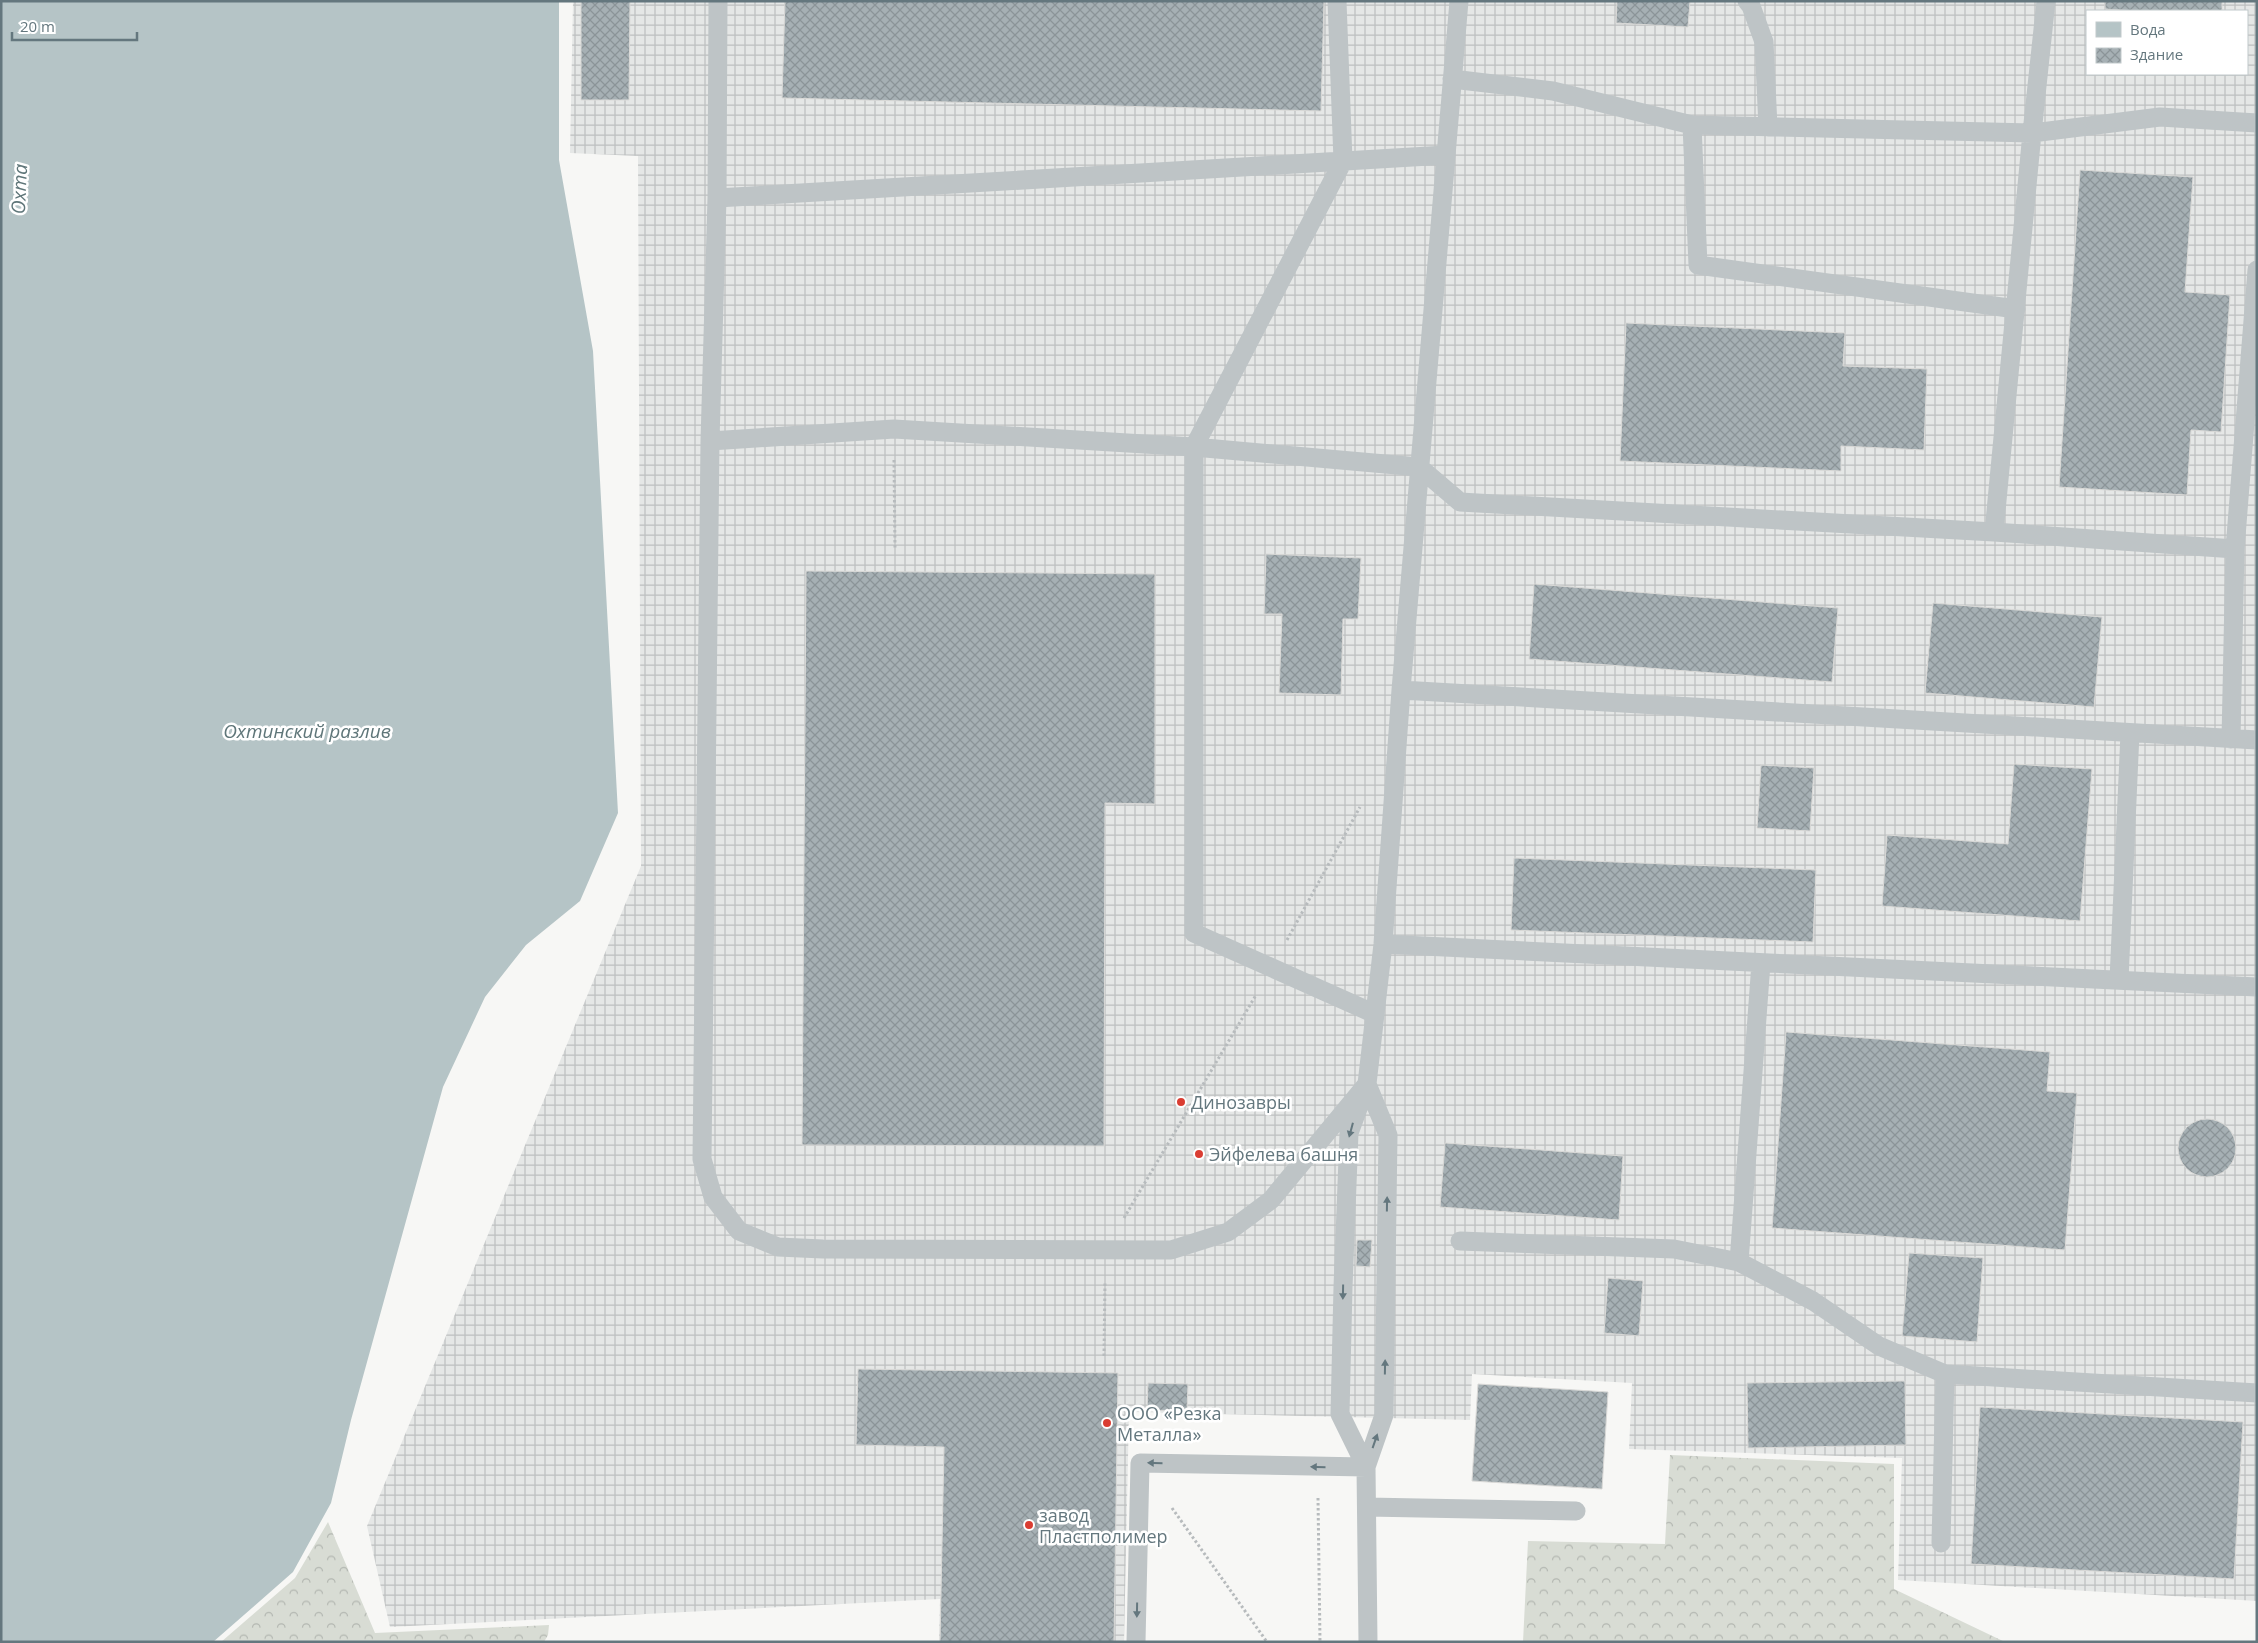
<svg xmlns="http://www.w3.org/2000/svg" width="2258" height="1643" font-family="'Open Sans',sans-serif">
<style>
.industrial{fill:url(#industrial-grid);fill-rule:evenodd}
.forest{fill:url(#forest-crowns)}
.water{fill:#b5c4c6}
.building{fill:url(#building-cross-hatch);stroke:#d9d9d7}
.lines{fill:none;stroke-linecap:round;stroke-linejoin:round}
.path{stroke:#b7bbbd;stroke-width:3;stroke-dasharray:2.5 2.5;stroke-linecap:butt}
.service{stroke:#bec4c6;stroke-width:19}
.oneway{fill:#64777e}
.poi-dot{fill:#da3d32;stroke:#fff;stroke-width:2}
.labels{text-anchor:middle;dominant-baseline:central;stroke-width:5;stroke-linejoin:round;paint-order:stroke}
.poi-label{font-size:18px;fill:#64777e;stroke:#fff;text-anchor:start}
.water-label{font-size:19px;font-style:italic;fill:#5f7679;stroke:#fff}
</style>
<defs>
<pattern id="industrial-grid" width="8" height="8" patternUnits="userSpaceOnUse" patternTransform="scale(1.25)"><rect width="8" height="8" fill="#e5e7e6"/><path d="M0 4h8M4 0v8" fill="none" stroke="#bdc0c0"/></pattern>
<pattern id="forest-crowns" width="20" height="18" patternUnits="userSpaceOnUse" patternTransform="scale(1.25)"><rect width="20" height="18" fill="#d8dcd4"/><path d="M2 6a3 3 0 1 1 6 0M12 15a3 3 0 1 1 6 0" fill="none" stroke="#b3b7b1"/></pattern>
<pattern id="building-cross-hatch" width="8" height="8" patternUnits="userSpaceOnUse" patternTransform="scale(1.25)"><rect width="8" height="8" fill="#a6b0b4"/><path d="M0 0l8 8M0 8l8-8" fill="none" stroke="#8b9498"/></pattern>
</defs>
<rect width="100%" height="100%" fill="#f7f7f5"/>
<!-- industrial -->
<path class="industrial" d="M573,1h1684v1600l-359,-21 4,-122 -273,-9 3,-66 -160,-9 -2,46 -341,-8 -5,230h-185l1,-43 -550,28 -23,-101 274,-660 -3,-710 -68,-3zM2087,11h160v63h-160z"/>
<!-- forest -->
<path class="forest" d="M1670,1455l224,9v125l111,53h-482l5,-101 137,3z
M328,1522l47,111 174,-8 -1,10 -4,7h-323l74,-64z"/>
<!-- water -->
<path class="water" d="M1,1h558v159l34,191 25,462 -38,88 -54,44 -41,52 -42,90 -92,333 -20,83 -38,69 -80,70h-212z"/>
<!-- building -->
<path class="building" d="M581,1h49l-1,99h-48z
M785,1h539l-3,110 -539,-13z
M1617,1h73l-2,26 -72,-4z
M2105,1h117v10h-86l-31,-2z
M2080,170l113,7 -8,115 45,3 -9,137 -30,-2 -4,65 -128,-8z
M1626,323l219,10 -2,33 84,3 -3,81 -83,-4v25l-221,-10z
M1266,554l95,4 -3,61h-15l-2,76 -62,-2 3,-79h-18z
M806,571l349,3v230l-50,-1 -1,343 -302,-1z
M1534,584l304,24 -6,74 -303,-23z
M1933,603l169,14 -8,90 -169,-14z
M2014,764l78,5 -12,152 -198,-15 5,-71 121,9z
M1761,765l53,3 -4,63 -53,-3z
M1514,858l302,12 -3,72 -302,-12z
M1786,1032l264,20 -3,39 30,2 -12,157 -293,-22z
M2178 1148a29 29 0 1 1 58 0a29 29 0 1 1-58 0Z
M1445,1143l178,13 -4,64 -179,-13z
M1357,1240h15l-2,27 -14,-1z
M1909,1253l74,5 -6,84 -75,-6z
M1608,1278l35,3 -4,55 -35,-3z
M858,1369l260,4 -4,269h-174l4,-195 -88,-2z
M1905,1381l1,64 -158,3 -1,-65z
M1148,1383l40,1 -1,27 -40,-1z
M1478,1384l130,8 -6,97 -130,-8z
M1980,1407l263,15 -9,157 -263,-15z"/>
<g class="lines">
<!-- path -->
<path class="path" d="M894,460l1,88
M1287,940l73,-133
M1124,1218l132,-223
M1104,1356l1,-75
M1318,1498l2,144
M1172,1508l95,134"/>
<!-- service -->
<path class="service" d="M718,1l-1,197 -7,243 -8,718 11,38 26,34 39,16 45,2 348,1 57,-18 43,-32 96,-116
M1337,1l6,160 -149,286v486l181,81
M1747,1l4,5 13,36 4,85
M1452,79l101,12 139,34 340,8 128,-16 97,6
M1692,125l6,140 318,44
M717,198l729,-43
M710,441l184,-12 300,18 225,20 41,35 534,30 241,17 -4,190
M1994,532l38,-399 14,-132
M2235,549l22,-279
M1401,690l856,50
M1383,944l874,43
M2119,980l11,-247
M1367,1084l21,51 -4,280 -18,52 2,175
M1460,1241l214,8 65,13 74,39 66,45 66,28 312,19
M1739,1262l22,-299
M1366,1467l-26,-53 3,-127 6,-154 18,-49 16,-140 18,-254 58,-689
M1367,1507l209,4
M1941,1543l4,-169
M1136,1642l4,-179 226,4"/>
</g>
<!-- one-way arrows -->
<defs><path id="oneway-solid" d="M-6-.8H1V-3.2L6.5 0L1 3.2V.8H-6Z" transform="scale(1.25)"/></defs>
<g class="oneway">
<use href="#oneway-solid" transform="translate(1351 1130) rotate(105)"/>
<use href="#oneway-solid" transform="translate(1387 1204) rotate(-89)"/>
<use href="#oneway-solid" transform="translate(1343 1292) rotate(91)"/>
<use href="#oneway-solid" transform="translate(1385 1367) rotate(-89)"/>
<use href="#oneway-solid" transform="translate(1375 1441) rotate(-71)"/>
<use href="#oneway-solid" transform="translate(1155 1463) rotate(-179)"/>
<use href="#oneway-solid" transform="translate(1318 1467) rotate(-179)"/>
<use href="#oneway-solid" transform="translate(1137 1610) rotate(91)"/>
</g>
<!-- markers -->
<g class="poi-dot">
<circle cx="1181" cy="1102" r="5"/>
<circle cx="1199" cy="1154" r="5"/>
<circle cx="1107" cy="1423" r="5"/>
<circle cx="1029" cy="1525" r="5"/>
</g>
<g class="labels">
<!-- poi labels -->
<g class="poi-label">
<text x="1191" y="1102">Динозавры</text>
<text x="1209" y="1154">Эйфелева башня</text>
<text x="1117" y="1413">ООО «Резка<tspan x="1117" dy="21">Металла»</tspan></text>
<text x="1039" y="1515">завод<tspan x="1039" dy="21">Пластполимер</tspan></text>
</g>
<!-- water labels -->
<g class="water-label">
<text transform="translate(19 189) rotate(-87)">Охта</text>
<text x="307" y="731">Охтинский разлив</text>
</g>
</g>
<!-- border -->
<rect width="2258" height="1643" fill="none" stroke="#64777e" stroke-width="5"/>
<!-- legend -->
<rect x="2086" y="10" width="162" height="65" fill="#ffffff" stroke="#c1c9cb"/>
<rect x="2096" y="22" width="25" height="15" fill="#b5c4c6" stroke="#c1c9cb"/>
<text x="2130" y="35" font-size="15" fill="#64777e">Вода</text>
<rect x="2096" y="48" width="25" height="15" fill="url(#building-cross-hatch)" stroke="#c1c9cb"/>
<text x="2130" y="60" font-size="15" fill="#64777e">Здание</text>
<!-- scale -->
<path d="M12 32v8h125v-8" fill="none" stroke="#64777e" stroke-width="2.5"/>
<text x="20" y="32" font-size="15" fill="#64777e" stroke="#ffffff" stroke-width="4" paint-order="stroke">20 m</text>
</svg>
